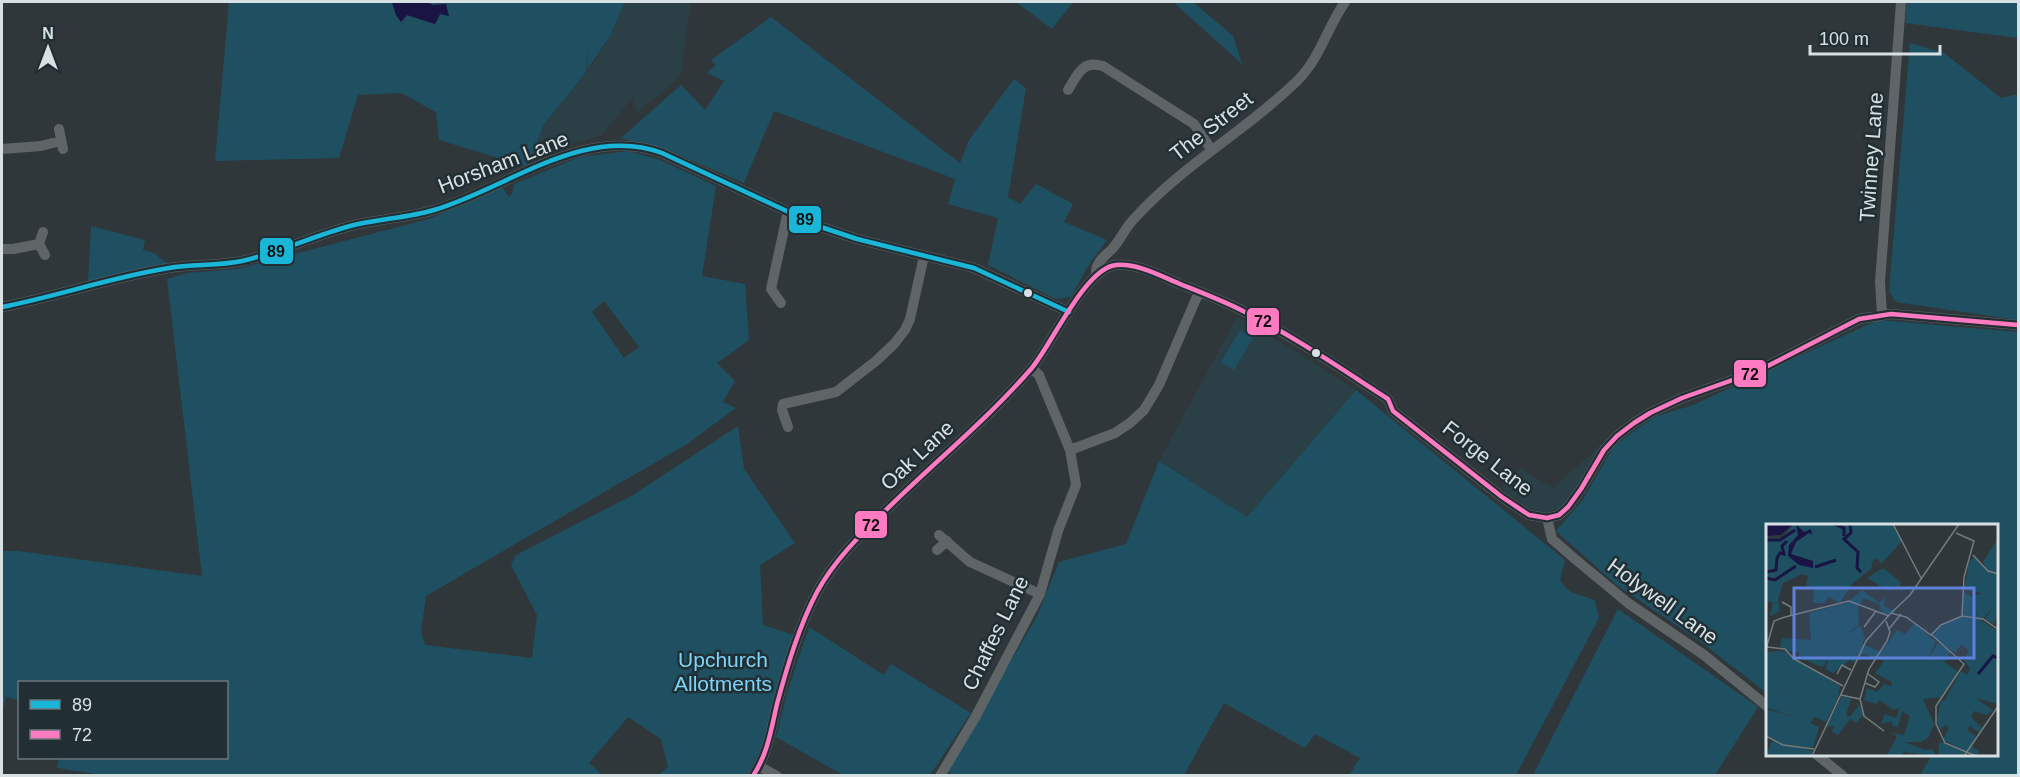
<svg xmlns="http://www.w3.org/2000/svg" width="2020" height="777" font-family="Helvetica,sans-serif">
<style>
.built{fill:#2b3f47}
.green{fill:#1e5062;fill-rule:evenodd}
.water{fill:#1a1445}
.lines{fill:none;stroke-linecap:round;stroke-linejoin:round}
.minor{stroke:#5f6467;stroke-width:10}
.bus-1-casing{stroke:#212f35;stroke-width:9}
.bus-2-casing{stroke:#212f35;stroke-width:9}
.bus-1{stroke:#1ab6d8;stroke-width:4.5}
.bus-2{stroke:#fe7ac1;stroke-width:4.5}
.bus-dot{fill:#d7e0e3;stroke:#212f35;stroke-width:2}
.labels{text-anchor:middle;dominant-baseline:central;stroke-width:5;stroke-linejoin:round;paint-order:stroke}
.street-label{font-size:21px;fill:#d7e0e3;stroke:#212f35}
.park-label{font-size:21px;fill:#7ad5f8;stroke:#212f35}
.inset-river{fill:none;stroke:#1a1445;stroke-width:3}
.inset-road{fill:none;stroke:#737b7e;stroke-width:1.5}
.view{fill:#5e81dc;fill-opacity:0.15;stroke:#5e81dc;stroke-width:3}
.inset-edge{fill:none;stroke:#d7e0e3;stroke-width:3}
.line-badge{stroke:#212f35;stroke-width:2}
.pale-badge-label{font-size:16px;text-anchor:middle;font-weight:bold;fill:#111}
</style>
<rect width="100%" height="100%" fill="#30373a"/>
<!-- built -->
<path class="built" d="M625,2h66l-11,75 -43,36 -4,-16 -31,38 -31,9 -41,16 14,-36 48,-60 18,-28z
M1237,317l53,31 66,42 -109,127 -88,-56z
M1601,445l-27,48 -14,16 -18,4 -16,-7 -25,-19 19,-19 33,20z"/>
<!-- green -->
<path class="green" d="M229,2h163l4,13 5,7 6,-7 28,9 11,-20 -13,1 -7,-3h199l-15,34 -23,34 1,-31 -2,33 -42,52 -14,36 -5,6 -86,-26 -3,-28 -35,-19 -43,2 -19,63 -124,3z
M1016,2h57l-21,27z
M1173,2h20l40,34 9,28z
M1907,2h111v36l-113,-15z
M771,17l189,146 9,-23 45,-61 12,9 -18,109 12,7 16,-20 37,20 -9,18 43,18 -19,26 -17,31 -15,2 -68,-34 10,-47 -50,-14 7,-25 -181,-68 -30,72 -72,-31 -51,-14 60,-53 24,25 19,-29 -17,-8 9,-8 -5,-5z
M1910,43l34,10 57,45 17,-4v226l-122,-18 -7,-11z
M629,151l31,9 56,26 -14,90 43,8 4,56 -32,23 18,18 -12,21 13,6 -49,36 -261,152 -5,35 4,14 107,13 5,-43 -26,-50 5,-10 117,-60 105,-69 6,43 51,74 -35,22 3,60 33,11c-13,42 -25,105 -49,139h-89l10,-8 -7,-28 -33,-22 -39,46 14,12h-500l-46,-7 2,-10h167v-76h-206l-1,18 -13,-3 -4,16v-162h16l184,25 -35,-297 20,-6 50,-4 192,-50 73,-32 7,10 3,-3 2,-10 66,-27zM604,301l35,46 -15,11 -32,-46z
M91,226l54,14 -2,10 11,3 15,12 -81,16z
M1878,320l140,12v443h-98l12,-20 66,-1v-229h-230v169l-67,-52 -83,-56 -62,-55 26,-30 32,-55 40,-29 39,-12z
M1240,330l13,8 -19,32 -13,-8z
M1356,390l209,170 -5,20c11,18 19,12 35,21l4,17 -83,157h-167l11,-17 -45,-24 -10,14 -81,-45 -40,72 -230,1 -7,-5 90,-155 22,-54 67,-18 33,-83 88,56z
M1618,609l140,98 -43,68h-182z
M809,627l75,48 7,-11 80,49 -41,62h-87l-67,-38 11,-44z"/>
<!-- water -->
<path class="water" d="M392,2h34l7,3 13,-1 3,12 -9,-2 -5,10 -28,-9 -6,7 -5,-7z"/>
<g class="lines">
<!-- minor -->
<path class="minor" d="M1068,90c10,-16 14,-30 35,-24l91,58 17,25
M59,129l4,20
M2,149l39,-3 19,-5
M43,232l-4,12 6,11
M2,249h11l26,-5
M1096,275c-1,-13 8,-18 16,-26 8,-8 13,-21 21,-29 49,-55 113,-89 165,-140 22,-22 30,-54 47,-78
M781,303l-10,-14 17,-78
M2,307c56,-11 110,-30 167,-39 24,-4 49,-2 73,-7 36,-8 71,-25 108,-35 27,-7 57,-8 84,-16 72,-21 150,-86 228,-57l159,74 36,12 117,29 95,44
M1882,314l-2,-32 21,-280
M788,427l-6,-17 1,-6 53,-12 40,-31 18,-17 11,-14 5,-11 14,-63
M1070,450l45,-17 15,-10 14,-13 15,-25 40,-93
M1547,518l5,21 23,20 53,44 76,52 64,52
M939,535l31,27 70,32
M937,550l10,-9
M1816,754l27,22
M759,766l18,10
M753,776c15,-23 18,-46 24,-72 10,-37 22,-78 40,-112 17,-31 42,-56 67,-80 48,-48 102,-91 147,-143 20,-23 54,-101 85,-104 21,-2 45,11 64,19 20,8 41,16 61,26 51,25 99,58 147,89l5,12 109,86 27,18 18,3 12,-3 9,-8 13,-18 23,-39 13,-14 17,-13 16,-10 32,-15 76,-27 101,-52 32,-5 127,11
M940,776l36,-60 64,-122 18,-63 18,-46 -6,-35 -31,-75 -7,-7"/>
<!-- bus-1 casing -->
<g class="bus-1-casing">
<path id="bus-1" d="M2,307c56,-11 110,-30 167,-39 24,-4 49,-2 73,-7 36,-8 71,-25 108,-35 27,-7 57,-8 84,-16 72,-21 150,-86 228,-57l159,74 36,12 117,29 95,44"/>
</g>
<!-- bus-2 casing -->
<g class="bus-2-casing">
<path id="bus-2" d="M753,776c15,-23 18,-46 24,-72 10,-37 22,-78 40,-112 17,-31 42,-56 67,-80 48,-48 102,-91 147,-143 20,-23 54,-101 85,-104 21,-2 45,11 64,19 20,8 41,16 61,26 51,25 99,58 147,89l5,12 109,86 27,18 18,3 12,-3 9,-8 13,-18 23,-39 13,-14 17,-13 16,-10 32,-15 76,-27 101,-52 32,-5 127,11"/>
</g>
<!-- bus-1 -->
<use href="#bus-1" class="bus-1"/>
<!-- bus-2 -->
<use href="#bus-2" class="bus-2"/>
</g>
<!-- markers -->
<g class="bus-dot">
<circle cx="1028" cy="293" r="5"/>
<circle cx="1316" cy="353" r="5"/>
</g>
<g class="labels">
<!-- street labels -->
<g class="street-label">
<text transform="translate(1211 126) rotate(-38)">The Street</text>
<text transform="translate(1871 157) rotate(-86)">Twinney Lane</text>
<text transform="translate(503 162) rotate(-21)">Horsham Lane</text>
<text transform="translate(917 455) rotate(-43)">Oak Lane</text>
<text transform="translate(1488 458) rotate(38)">Forge Lane</text>
<text transform="translate(1663 601) rotate(36)">Holywell Lane</text>
<text transform="translate(995 633) rotate(-64)">Chaffes Lane</text>
</g>
<!-- park labels -->
<g class="park-label">
<text x="723" y="659">Upchurch<tspan x="723" dy="24">Allotments</tspan></text>
</g>
</g>
<!-- overview -->
<g transform="translate(1766 524)">
<rect width="232" height="232" fill="#30373a"/>
<path d="M28,0h99l9,17 -21,23 -3,-5 -5,1 -2,9 -19,15 -12,19 -11,-6 -5,6h-11l1,-16 -8,-1 2,-10 -6,-2 -19,9 -5,17 2,11 -10,5 3,-13 -6,-2 -1,7v-70h16zM230,17l2,72 -4,11 -9,-5 8,-12 -10,12 -7,-2 3,-8 -4,8 -12,-2 1,-23 8,5 10,-4 -18,-3 5,-28 5,-5 12,12 -3,-7zM117,44l18,14 -2,5 6,7 -11,-9 -6,6 -21,-13zM96,66l17,13 6,-7 -1,10 8,4 -3,5 -7,-3 -3,-8 -16,-6 -3,7 -11,-4zM84,78l8,3 1,20 -19,13 20,-12 5,11 -3,7 19,8 16,-22 8,4 10,-11 21,19 -9,18 11,-17 13,9 -7,10 15,10 -18,25 -18,2 11,25 -5,13 -8,5h-17l21,8 8,-1 3,7 -32,-4 -4,4h-13l10,-20 -6,-3 13,2 6,-19 -8,-5 -4,16 -6,-2v-4l-11,3 4,-10 11,4 4,-10 -6,2 -15,-10 -2,4 -13,-4 3,-12 10,4 7,-8 7,2 1,-4 -17,-9 9,-12 -22,-7 -6,10 -6,-4 -17,13 -7,-4 2,-10 -4,7h-5l-20,-9v-5l-11,-1 3,6 49,29 -2,12 -12,24 -11,-5 -5,6 9,4 -6,21 -30,-4 -17,-9v-26l30,9 -30,-11v-55l22,-1 -8,-4 2,-9 29,2 -2,-27zM195,93l18,2 19,12v73l-23,-6 18,12 -6,5 -13,-4 -3,6 11,11 -3,5 -9,-7 -3,4 9,6 -5,10 8,5 -2,5 -34,-16 6,-13 -4,-2 2,-4 -6,9 -5,-8 5,-21 4,-1 16,-29 6,4 3,-6 -6,-9 5,-10 -8,-5 -6,8 -22,-17 5,-8zM76,172l9,3 -5,16 4,2 10,-13 3,11 -7,8 -6,-4 -12,16 -6,-4 3,-5 -9,1zM6,217l41,10 -2,5h-45zM177,218l23,9 -3,5h-25l1,-13z" fill="#1e5062"/>
<path d="M0,0h27l-12,11 -15,1zM30,0l8,8 7,-3 1,6 -3,-2 -13,9 -5,12 22,7v7l-14,-3 -11,-9 1,-11 9,-10z" fill="#1a1445"/>
<path class="inset-river" d="M68,0l10,4v8M84,0l1,9 -7,6 14,13 -1,16 4,4M0,16h14l15,-10M49,43l21,-7M0,48l10,-2 1,-12 3,-5 4,1 -2,-8 5,-5M0,54l9,2 21,-14M212,150l15,-18 6,2"/>
<path class="inset-road" d="M127,0l28,54M190,9l18,8 -10,36 -2,39M207,31l15,16 11,3M16,78l9,5v9M125,89l19,-18 49,-71M98,103l12,-16M123,105l12,-15M166,111l32,29 -28,42v18l9,19 31,13M1,123l18,2 9,10 49,27M0,125l8,-28 11,-4 64,-16 40,15M71,150l5,-9 9,5M99,159l10,4 4,-5 -11,-8M75,171l19,4 9,-30 18,-28 3,-9 -4,-11M94,175l4,17 20,15M0,212l17,9 31,4M46,232l54,-115 25,-28 15,4 25,18 10,-10 21,-9 21,3 16,11M198,232l35,-51"/>
<path class="view" d="M28,64h180v70h-180z"/>
<rect width="232" height="232" class="inset-edge"/>
</g>
<g class="line-badge">
<rect x="788" y="205" width="34" height="29" rx="6" fill="#1ab6d8"/>
<rect x="259" y="237" width="35" height="28" rx="6" fill="#1ab6d8"/>
<rect x="1246" y="307" width="34" height="29" rx="6" fill="#fe7ac1"/>
<rect x="1733" y="359" width="34" height="29" rx="6" fill="#fe7ac1"/>
<rect x="854" y="510" width="34" height="29" rx="6" fill="#fe7ac1"/>
</g>
<g class="pale-badge-label">
<text x="805" y="225">89</text>
<text x="276" y="257">89</text>
<text x="1263" y="327">72</text>
<text x="1750" y="380">72</text>
<text x="871" y="531">72</text>
</g>
<!-- border -->
<rect width="2020" height="777" fill="none" stroke="#d7e0e3" stroke-width="6"/>
<!-- legend -->
<rect x="18" y="681" width="210" height="78" fill="#212f35" stroke="#6a767b" stroke-width="1.5"/>
<rect x="30" y="700" width="30" height="9" fill="#1ab6d8" stroke="#6a767b" stroke-width="1.5"/>
<text x="72" y="711" font-size="18" fill="#d7e0e3">89</text>
<rect x="30" y="730" width="30" height="9" fill="#fe7ac1" stroke="#6a767b" stroke-width="1.5"/>
<text x="72" y="741" font-size="18" fill="#d7e0e3">72</text>
<!-- north arrow -->
<g transform="translate(48 48)" stroke="#212f35" stroke-width="4.5" paint-order="stroke">
<path d="M0-4.5L10 22L0 15L-10 22Z" fill="#d7e0e3"/>
<text y="-9" font-size="16" font-weight="bold" text-anchor="middle" fill="#d7e0e3">N</text>
</g>
<!-- scale -->
<path d="M1810 45v9h130v-9" fill="none" stroke="#d7e0e3" stroke-width="3"/>
<text x="1819" y="45" font-size="18" fill="#d7e0e3" stroke="#212f35" stroke-width="4.5" paint-order="stroke">100 m</text>
</svg>
